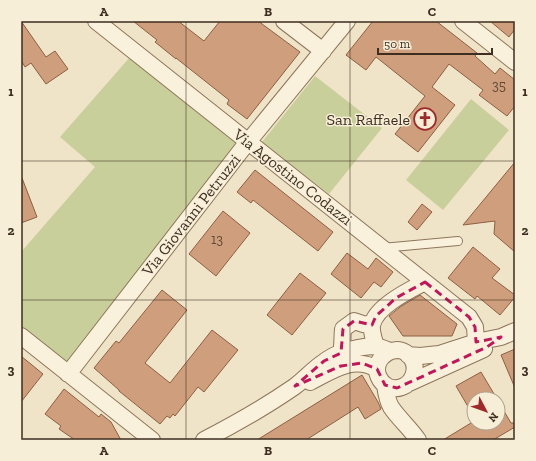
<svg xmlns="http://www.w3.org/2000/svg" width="536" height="461" font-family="'Zilla Slab',serif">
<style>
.green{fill:#c9cf9b}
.building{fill:#cf9f7d;stroke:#8d5f41}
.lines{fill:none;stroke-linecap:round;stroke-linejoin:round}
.lane-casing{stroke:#8d765c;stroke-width:10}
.street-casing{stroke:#8d765c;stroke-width:18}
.lane{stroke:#faf1dc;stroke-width:8}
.street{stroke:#faf1dc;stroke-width:16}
.marked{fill:none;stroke:#c2185b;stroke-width:3;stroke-dasharray:8 5;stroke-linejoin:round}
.grid{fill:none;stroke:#3d2e20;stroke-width:1;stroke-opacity:0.55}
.labels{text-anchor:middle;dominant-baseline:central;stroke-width:3;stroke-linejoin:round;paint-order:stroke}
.number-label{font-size:14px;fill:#624a37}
.poi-label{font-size:16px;fill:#3d2e20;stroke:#f7eed8;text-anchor:end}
.street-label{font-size:16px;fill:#3d2e20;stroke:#f7eed8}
.neatline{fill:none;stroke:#3d2e20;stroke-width:1.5}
.grid-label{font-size:13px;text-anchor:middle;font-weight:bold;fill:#3d2e20}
</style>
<rect width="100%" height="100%" fill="#f0e4c8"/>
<!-- green -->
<path class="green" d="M130,57l109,88 -170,220 -48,-39v-74l74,-85 -35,-30z
M315,76l67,52 -53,66 -67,-52z
M471,99l38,31 -66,80 -37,-30z"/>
<!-- building -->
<path class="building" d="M21,21l25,36 9,-6 13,18 -22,15 -15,-21 -6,4 -4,-7z
M133,21h45l26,20 16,-20h38l42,31 -53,67 -20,-15 2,-4 -53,-42v1l-21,-17 2,-2z
M373,21h63l41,32 -2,3 20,18 5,-6 15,12v26l-8,10 -28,-21 4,-5 -34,-26 -17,23 23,18 -37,47 -23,-18 30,-38 -49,-39 -10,13 -20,-15z
M490,21h25v8l-6,8z
M515,162v90l-21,-18 1,-13 -32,4z
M255,170l78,62 -15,19 -65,-51 -2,3 -14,-11z
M21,178h1l15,39 -16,6z
M422,204l10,8 -15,18 -9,-8z
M223,211l27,22 -34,43 -27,-22z
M473,247l27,22 -8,9 23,17v2l-15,18 -23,-19 -2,3 -27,-21z
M347,253l21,16 8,-11 17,14 -12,15 -7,-5 -13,16 -30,-24z
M300,273l26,20 -34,42 -25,-20z
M162,290l25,20 -42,53 25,20 42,-53 26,20 -34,42 -6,-5 -23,29 -2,-2 -3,4 -3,-2 -7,8 -41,-33v-1l-25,-22 22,-27 3,2z
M420,295l37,29 -5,12h-49l-14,-20 11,-9z
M515,349v39l-14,-33z
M21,356l22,18 -22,28z
M481,372l16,27h-23v18l-18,-31z
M362,375l16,27 3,7 -16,10 -7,-12 -52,33h-49z
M64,389l35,28 2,-3 10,8 10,18h-46l-16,-11 2,-3 -16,-12z
M498,401l13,22h4v4l-22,13h-50l28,-17h27z"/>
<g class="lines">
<!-- lane casing -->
<g class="lane-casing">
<path id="lane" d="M382,248l76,-7"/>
</g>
<!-- street casing -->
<g class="street-casing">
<path id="street" d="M96,21l373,296 6,10 1,15
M284,21l39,30
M463,21l52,41
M21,336l131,104
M376,346c-2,-7 -5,-13 -4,-21 4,-19 38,-35 53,-43
M341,353c2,-8 1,-16 2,-24l11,-8 9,3 9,1
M408,355l12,1 19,-2 37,-12 25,-5 14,-6
M68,374l175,-226 104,-127
M310,382c22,-11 42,-27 67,-13
M409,383l75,-34
M385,385c1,7 2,15 6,22 8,12 19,21 27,33
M204,440c31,-16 61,-33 90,-53 10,-7 19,-18 30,-25 5,-4 11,-7 16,-9 9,-4 26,-7 36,-7 5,1 10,4 15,5 2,0 4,-1 6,-1 6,0 12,4 15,9 6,10 1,24 -10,28 -21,8 -38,-24 -11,-36"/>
</g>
<!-- lane -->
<use href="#lane" class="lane"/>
<!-- street -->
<use href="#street" class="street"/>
</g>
<!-- marked area -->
<path class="marked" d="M425,282l44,35 6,10 1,15 25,-5 -14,10 -90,41 -12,-3 -8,-16 -15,-6 -21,3 -46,20 29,-25 17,-8 2,-24 11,-8 18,4 4,-9 20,-18z"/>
<!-- grid -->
<path class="grid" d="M186,21v419M350,21v419M21,161h494M21,300h494"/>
<!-- icons -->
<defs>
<g id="church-ring" transform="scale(1.15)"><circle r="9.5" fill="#f7eed8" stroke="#9e2a2b" stroke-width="1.5"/><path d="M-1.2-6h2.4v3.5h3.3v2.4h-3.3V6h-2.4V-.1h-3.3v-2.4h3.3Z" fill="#9e2a2b"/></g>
</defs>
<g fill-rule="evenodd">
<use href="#church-ring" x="425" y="119"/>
</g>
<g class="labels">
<!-- number labels -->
<g class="number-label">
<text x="499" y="85">35</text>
<text x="217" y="239">13</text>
</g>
<!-- poi labels -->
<g class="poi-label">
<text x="410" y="119">San Raffaele</text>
</g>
<!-- street labels -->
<g class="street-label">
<text transform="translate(293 177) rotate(38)">Via Agostino Codazzi</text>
<text transform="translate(191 215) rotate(-52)">Via Giovanni Petruzzi</text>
</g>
</g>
<!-- border -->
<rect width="536" height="461" fill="none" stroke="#f7eed8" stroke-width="44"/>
<!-- north arrow -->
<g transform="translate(486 411) rotate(131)"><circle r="19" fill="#f7eed8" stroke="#ada18e"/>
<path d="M0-3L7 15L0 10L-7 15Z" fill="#9e2a2b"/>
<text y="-6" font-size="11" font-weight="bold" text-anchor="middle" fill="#3d2e20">N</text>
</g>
<!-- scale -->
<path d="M378 48v6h114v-6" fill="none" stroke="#3d2e20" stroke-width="2"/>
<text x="384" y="48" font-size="12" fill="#3d2e20" stroke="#f7eed8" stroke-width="3" paint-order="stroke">50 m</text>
<rect x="22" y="22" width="492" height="417" class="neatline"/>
<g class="grid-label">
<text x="104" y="16">A</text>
<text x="268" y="16">B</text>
<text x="432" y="16">C</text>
<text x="11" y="96">1</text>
<text x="525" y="96">1</text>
<text x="11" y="235">2</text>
<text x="525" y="235">2</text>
<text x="11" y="374">3</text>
<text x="525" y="374">3</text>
<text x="104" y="455">A</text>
<text x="268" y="455">B</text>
<text x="432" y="455">C</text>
</g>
</svg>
